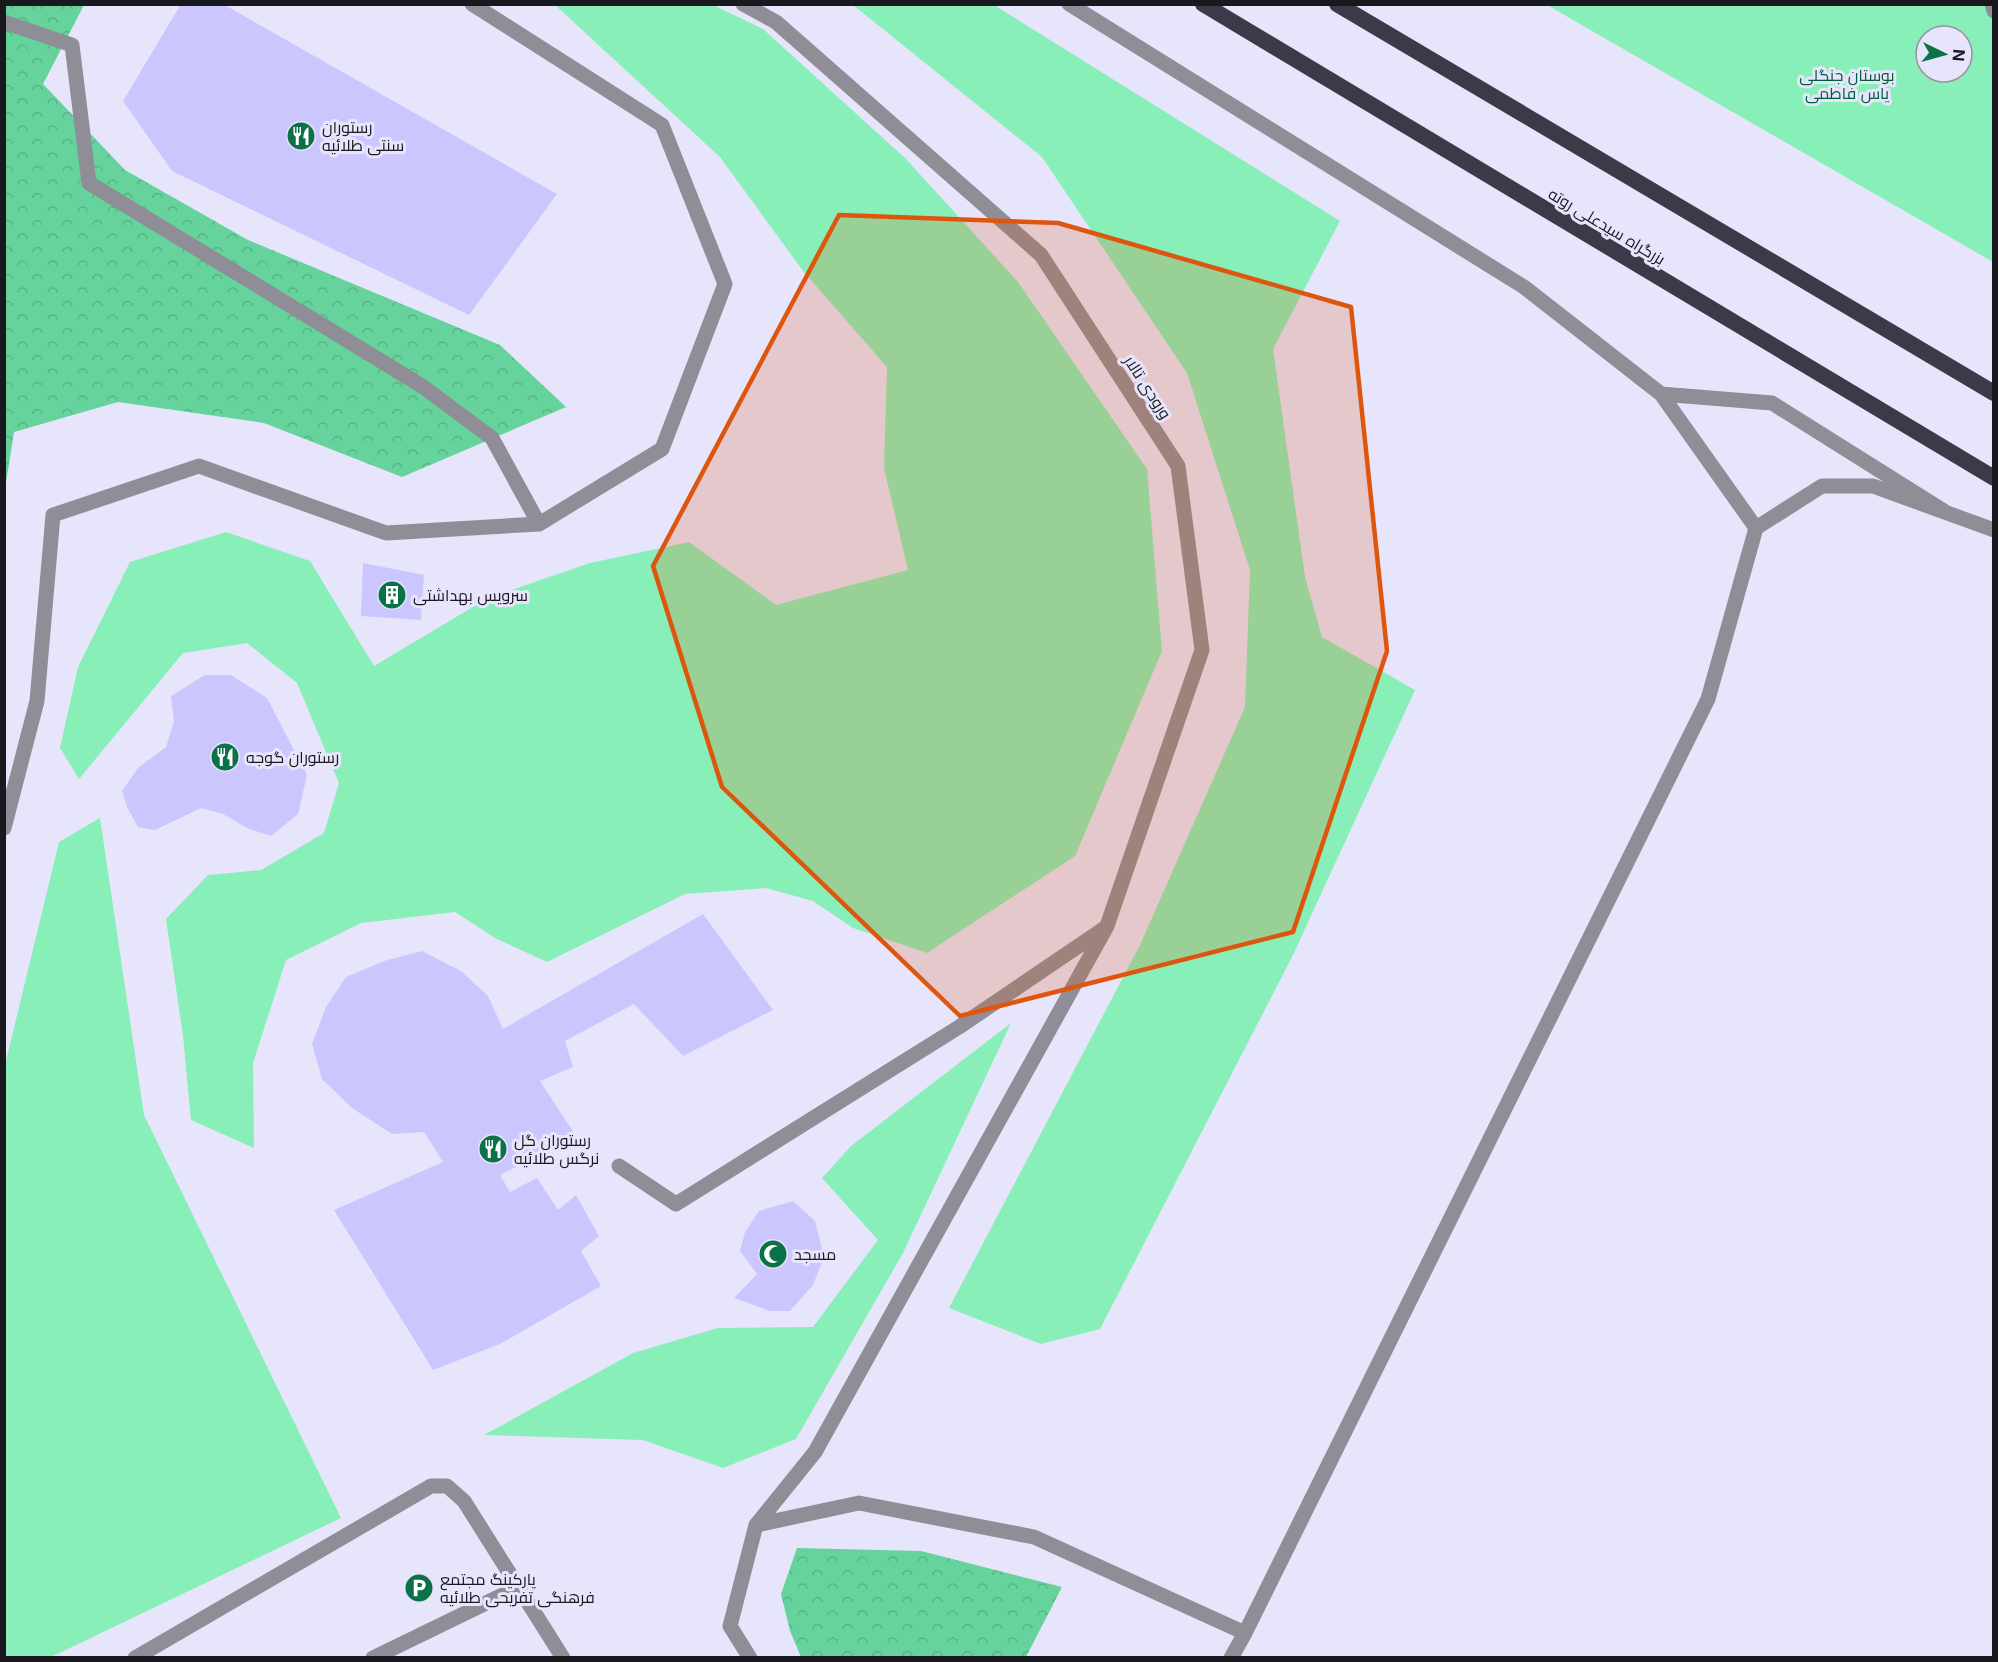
<svg xmlns="http://www.w3.org/2000/svg" width="1998" height="1662" font-family="Inter,Cairo,sans-serif">
<style>
.green{fill:#88efb8;fill-rule:evenodd}
.forest{fill:url(#forest-crowns)}
.building{fill:#ccc6fe}
.lines{fill:none;stroke-linecap:round;stroke-linejoin:round}
.service{stroke:#8f8e97;stroke-width:15}
.trunk{stroke:#3b3a49;stroke-width:16}
.marked{fill:#de560d;fill-opacity:0.2;stroke:#de560d;stroke-width:4.5;stroke-linejoin:round}
.labels{text-anchor:middle;dominant-baseline:central;stroke-width:6;stroke-linejoin:round;paint-order:stroke}
.park-label{font-size:16px;fill:#015c3a;stroke:#e7e5fb}
.poi-label{font-size:16px;fill:#19181f;stroke:#e7e5fb;text-anchor:start}
.street-label{font-size:16px;fill:#19181f;stroke:#e7e5fb}
</style>
<defs>
<pattern id="forest-crowns" width="20" height="18" patternUnits="userSpaceOnUse" patternTransform="scale(1.5)"><rect width="20" height="18" fill="#65d39b"/><path d="M2 6a3 3 0 1 1 6 0M12 15a3 3 0 1 1 6 0" fill="none" stroke="#57b485"/></pattern>
</defs>
<rect width="100%" height="100%" fill="#e7e5fb"/>
<!-- green -->
<path class="green" d="M555,5h158l50,24 143,130 112,123 129,187 15,182 -87,205 -148,97 -74,-25 -40,-27 -47,-13 -81,6 -138,68 -52,-24 -40,-26 -94,11 -75,37 -33,103 1,85 -63,-28 -8,-84 -17,-117 42,-44 53,-5 63,-37 15,-50 -42,-100 -50,-40 -64,10 -104,126 -19,-31 18,-81 52,-105 96,-30 84,29 64,105 114,-68 102,-35 99,-21 87,63 132,-35 -24,-102 3,-101 -84,-96 -83,-114z
M853,5h141l346,216 -67,128 32,228 17,60 93,53 -123,267 -192,372 -59,15 -92,-36 191,-363 105,-238 5,-137 -63,-197 -145,-216z
M1547,5h446v257zM1926,36h36v36h-36z
M100,818l44,297 197,403 -290,139h-46v-592l54,-223z
M1011,1023l-108,230 -107,186 -73,29 -80,-28 -159,-5 149,-82 85,-25 95,-1 65,-87 -56,-62 29,-32z"/>
<!-- forest -->
<path class="forest" d="M5,5h79l-41,79 82,86 123,70 252,105 66,62 -164,70 -138,-54 -146,-21 -104,30 -9,57z
M797,1548l124,3 141,36 -36,70h-225l-11,-26 -9,-37z"/>
<!-- building -->
<path class="building" d="M181,4h42l334,190 -88,121 -297,-144 -49,-70z
M363,563l61,12 -3,45 -60,-4z
M205,675h26l36,23 40,77 -9,39 -27,22 -22,-7 -26,-15 -22,-6 -46,22 -17,-3 -11,-20 -5,-16 16,-23 28,-21 8,-26 -3,-25z
M703,914l70,96 -90,46 -49,-52 -69,37 8,26 -33,14 36,55 -76,39 10,17 27,-14 21,32 18,-15 23,41 -18,15 20,35 -101,58 -67,26 -99,-160 109,-48 -19,-30 -32,2 -40,-26 -30,-29 -10,-35 14,-37 20,-30 41,-17 35,-9 39,20 27,25 15,33z
M793,1201l22,20 9,36 -11,28 -23,26h-20l-36,-13 23,-24 -17,-23 5,-19 14,-21z"/>
<g class="lines">
<!-- service -->
<path class="service" d="M743,4l33,18 265,233 137,211 24,184 -95,276 -292,526 -59,73 -26,101 20,32
M1069,4l455,283 137,107 95,134 -48,171 -463,934 -14,25
M1992,4l2,7
M4,22l68,23 17,138 333,203 70,52 47,86
M1661,394l111,9 172,108
M1756,528l66,-42h51l121,44
M4,828l33,-127 16,-186 146,-49 187,67 153,-9 123,-75 63,-165 -63,-159 -190,-121
M619,1166l57,38 283,-177 146,-99
M756,1525l103,-22 175,34 211,96
M135,1658l296,-172h16l17,15 99,157
M373,1658l146,-71"/>
<!-- trunk -->
<path class="trunk" d="M1203,4l791,474
M1337,4l657,389"/>
</g>
<!-- marked area -->
<path class="marked" d="M839,215l219,8 293,84 36,344 -94,281 -333,84 -238,-229 -69,-221z"/>
<!-- icons -->
<defs>
<g id="restaurant-disc" transform="scale(1.5)"><circle r="9.5" fill="#0a7148" stroke="#e7e5fb"/><path d="M-5-6h1v4h1v-4h1v4h1v-4h1v5L-1.5 .5V6h-2V.5L-5-1ZM5-6V6H3V1.5H1.5Q1.5-4 5-6Z" fill="#fff"/></g>
<g id="building-disc" transform="scale(1.5)"><circle r="9.5" fill="#0a7148" stroke="#e7e5fb"/><path d="M-4-6H4V6H1V3H-1V6H-4ZM-2.5-4.3h1.7v1.8h-1.7ZM.8-4.3h1.7v1.8H.8ZM-2.5-1h1.7V.8h-1.7ZM.8-1h1.7V.8H.8Z" fill="#fff"/></g>
<g id="mosque-disc" transform="scale(1.5)"><circle r="9.5" fill="#0a7148" stroke="#e7e5fb"/><path d="M3.5-4.9A6 6 0 1 0 3.5 4.9A5 5 0 1 1 3.5-4.9Z" fill="#fff"/></g>
<g id="parking-disc" transform="scale(1.5)"><circle r="9.5" fill="#0a7148" stroke="#e7e5fb"/><path d="M-3.5-5.5H1a3.5 3.5 0 0 1 0 7H-1V5.5H-3.5ZM-1-3.4V-.6H.8a1.4 1.4 0 0 0 0-2.8Z" fill="#fff"/></g>
</defs>
<g fill-rule="evenodd">
<use href="#restaurant-disc" x="301" y="136"/>
<use href="#building-disc" x="392" y="595"/>
<use href="#restaurant-disc" x="225" y="757"/>
<use href="#restaurant-disc" x="493" y="1149"/>
<use href="#mosque-disc" x="773" y="1254"/>
<use href="#parking-disc" x="419" y="1588"/>
</g>
<g class="labels">
<!-- park labels -->
<g class="park-label">
<text x="1847" y="75">بوستان جنگلی<tspan x="1847" dy="18">یاس فاطمی</tspan></text>
</g>
<!-- poi labels -->
<g class="poi-label">
<text x="322" y="127">رستوران<tspan x="322" dy="18">سنتی طلائیه</tspan></text>
<text x="413" y="595">سرویس بهداشتی</text>
<text x="246" y="757">رستوران گوجه</text>
<text x="514" y="1140">رستوران گل<tspan x="514" dy="18">نرگس طلائیه</tspan></text>
<text x="794" y="1254">مسجد</text>
<text x="440" y="1579">پارکینگ مجتمع<tspan x="440" dy="18">فرهنگی تفریحی طلائیه</tspan></text>
</g>
<!-- street labels -->
<g class="street-label">
<text transform="translate(1607 226) rotate(31)">بزرگراه سیدعلی روته</text>
<text transform="translate(1148 387) rotate(57)">ورودی تالار</text>
</g>
</g>
<!-- border -->
<rect width="1998" height="1662" fill="none" stroke="#19181f" stroke-width="12"/>
<!-- north arrow -->
<g transform="translate(1944 54) rotate(95)"><circle r="28" fill="#e7e5fb" stroke="#9593a3" stroke-width="1.5"/>
<path d="M0-4.5L10 22L0 15L-10 22Z" fill="#0a7148"/>
<text y="-9" font-size="16" font-weight="bold" text-anchor="middle" fill="#19181f">N</text>
</g>
</svg>
